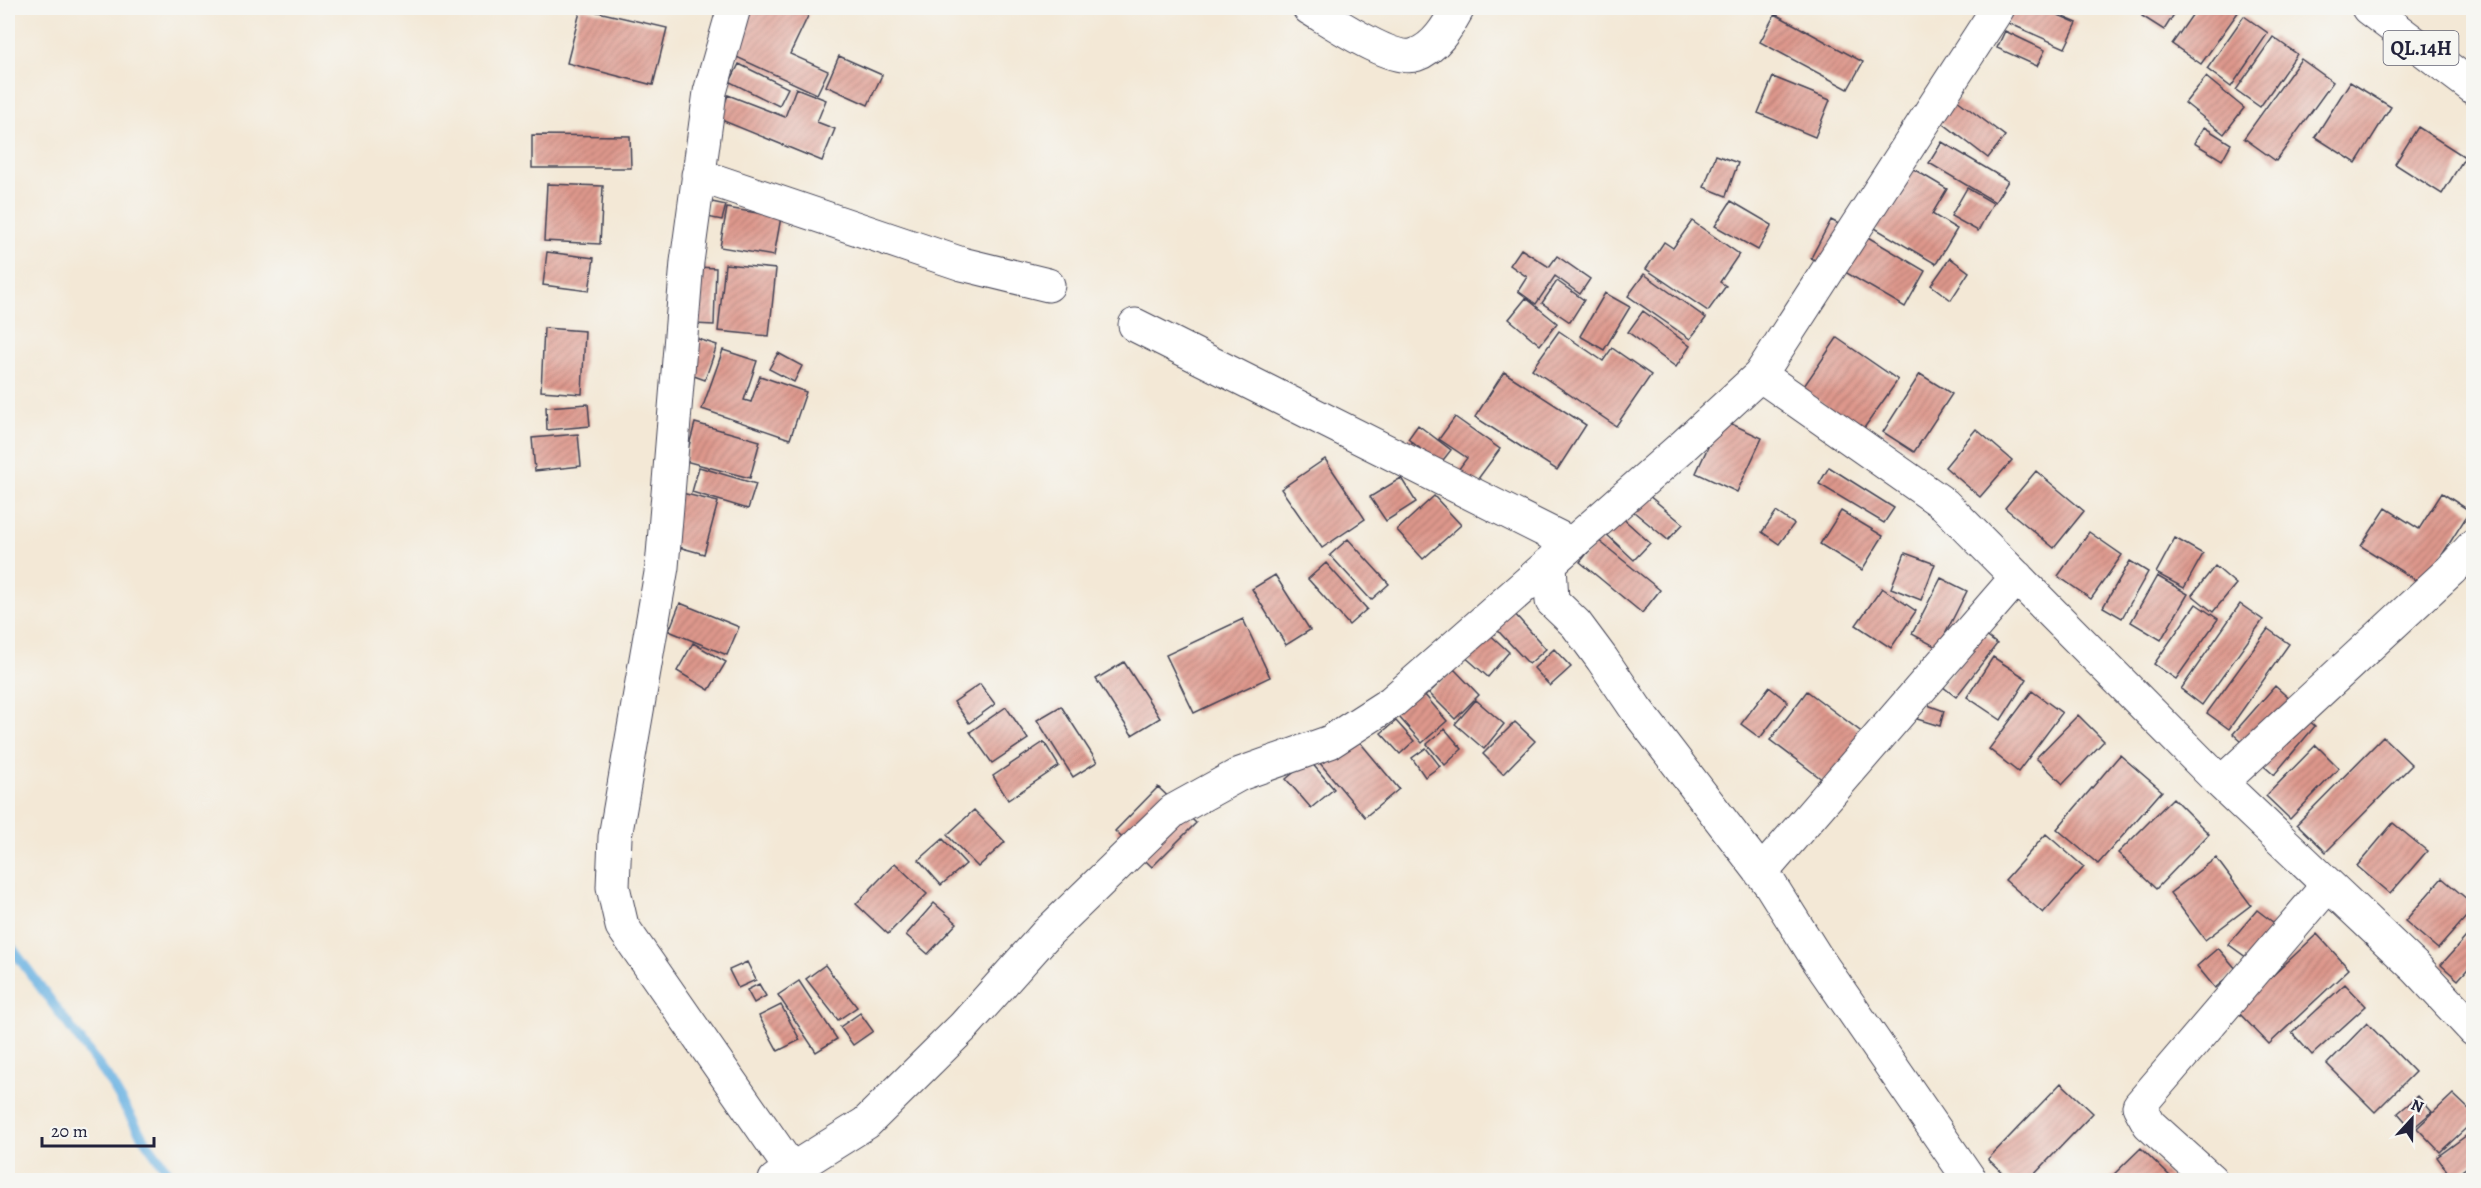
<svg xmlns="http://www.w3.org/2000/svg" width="2481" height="1188" font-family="Alegreya,serif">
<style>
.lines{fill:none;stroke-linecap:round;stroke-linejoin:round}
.stream{stroke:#6bb2e2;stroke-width:10}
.building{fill:url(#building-hatch)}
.street-casing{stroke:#414052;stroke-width:35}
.primary-casing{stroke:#414052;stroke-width:35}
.street{stroke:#fff;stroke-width:33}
.primary{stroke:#fff;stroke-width:33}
.labels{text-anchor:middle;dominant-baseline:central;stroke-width:4.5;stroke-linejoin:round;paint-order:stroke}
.shield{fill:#f6f6f2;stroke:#626272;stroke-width:1.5}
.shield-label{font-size:20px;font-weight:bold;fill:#22223b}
</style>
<defs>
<pattern id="building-hatch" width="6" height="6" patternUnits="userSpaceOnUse" patternTransform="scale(1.5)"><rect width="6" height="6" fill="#de988c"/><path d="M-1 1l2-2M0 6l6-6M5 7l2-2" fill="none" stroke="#b47c74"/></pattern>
</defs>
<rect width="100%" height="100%" fill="#f6f6f2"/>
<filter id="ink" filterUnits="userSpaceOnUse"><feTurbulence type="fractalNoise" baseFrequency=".0167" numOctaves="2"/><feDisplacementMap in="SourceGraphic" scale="12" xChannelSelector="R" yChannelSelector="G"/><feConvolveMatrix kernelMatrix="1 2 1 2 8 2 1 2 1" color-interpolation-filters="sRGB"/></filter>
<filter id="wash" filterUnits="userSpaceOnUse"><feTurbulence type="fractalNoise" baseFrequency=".008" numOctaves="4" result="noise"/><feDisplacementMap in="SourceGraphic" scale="24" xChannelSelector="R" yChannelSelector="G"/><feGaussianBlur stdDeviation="1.35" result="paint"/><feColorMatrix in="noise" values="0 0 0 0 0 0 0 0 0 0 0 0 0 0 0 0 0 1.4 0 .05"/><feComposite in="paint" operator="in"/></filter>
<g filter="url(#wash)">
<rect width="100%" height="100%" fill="#f3e8d6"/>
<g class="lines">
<!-- stream -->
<path class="stream" d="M8,943l102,138 30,52 34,47"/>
</g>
<g id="blocks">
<!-- building -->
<path class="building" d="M581,8l86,20 -14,57 -86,-22z
M751,8h43l15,6 -19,40 38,17 -11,23 -87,-40z
M2010,8h32l35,15 -12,25 -61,-27z
M2147,8h31l-14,22 -22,-14z
M2197,8h37l5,3 -38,53 -29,-20z
M1775,14l88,48 -15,27 -88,-47z
M2244,16l24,17 -37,54 -24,-18z
M2005,31l40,19 -8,16 -40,-18z
M2273,37l24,17 -37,53 -24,-17z
M839,56l43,19 -14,30 -42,-19z
M2301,59l32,23 -57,79 -32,-23z
M739,64l49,24 -9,18 -49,-24z
M1773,77l57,23 -15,37 -57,-24z
M2206,77l38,31 -20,26 -39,-31z
M2350,82l41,25 -35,56 -41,-26z
M796,88l30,12 -9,22 18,7 -13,32 -103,-42 9,-24 57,22z
M1957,100l48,36 -17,22 -48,-37z
M2204,127l27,17 -9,16 -28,-17z
M2418,127l47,30 -23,37 -47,-30z
M532,135l98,1 1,32h-99z
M1942,142l66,39 -13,21 -66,-39z
M1716,155l22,8 -12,33 -22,-9z
M1910,167l37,22 -15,25 25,15 -21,35 -63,-37z
M547,184l56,2 -3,58 -56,-3z
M1967,188l26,15 -15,28 -27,-15z
M1731,201l41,24 -14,25 -43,-24z
M712,202l14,3 -4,15 -15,-3z
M727,208l54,9 -7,39 -54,-9z
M1831,220l25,13 -20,38 -25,-13z
M1692,221l47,33 -19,28 6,4 -18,25 -62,-42 18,-27 9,6z
M1866,236l59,35 -20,36 -60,-35z
M1521,249l28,18 8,-11 33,23 -10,15 -25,-18 -19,28 -18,-13 9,-14 -17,-12z
M547,252l47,6 -5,33 -46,-6z
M1950,258l19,14 -18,28 -20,-15z
M725,264l51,5 -7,67 -51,-5z
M678,266l38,2 -2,57 -39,-2z
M1644,274l62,44 -16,21 -62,-43z
M1557,281l27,19 -14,22 -28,-19z
M1605,293l25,14 -26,43 -24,-14z
M1526,298l31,25 -17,22 -31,-26z
M1643,311l47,35 -14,21 -48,-35z
M544,328l41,3 -3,63 -41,-3z
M1559,331l44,30 9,-13 39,27 -35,51 -84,-57z
M695,338l22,7 -12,35 -22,-8z
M1837,338l61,42 -36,51 -60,-42z
M723,350l34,11 -13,39 7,2 9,-26 46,16 -16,47 -88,-30z
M778,353l24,13 -8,16 -25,-13z
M1504,372l82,53 -29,45 -82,-53z
M1920,374l32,20 -38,58 -31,-20z
M588,404l2,22 -43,4 -1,-23z
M1455,417l45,32 -25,34 -17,-13 9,-12 -28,-19z
M1721,419l41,19 -25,54 -41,-19z
M695,423l65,18 -10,37 -65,-17z
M1418,425l33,25 -11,14 -32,-25z
M1976,429l36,31 -32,37 -35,-30z
M578,434l3,32 -46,5 -3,-33z
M1325,459l40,60 -43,29 -41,-59z
M699,467l57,17 -8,25 -56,-17z
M1829,467l65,41 -10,15 -65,-39z
M2036,471l48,40 -30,37 -49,-40z
M1401,478l15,24 -30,19 -16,-24z
M1642,490l41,34 -15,16 -40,-33z
M678,492l40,10 -14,52 -40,-11z
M2442,493l28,18 -47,74 -62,-39 25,-38 33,21z
M1434,496l27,29 -38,34 -26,-29z
M1841,511l42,25 -21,34 -42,-26z
M1776,512l18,12 -15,20 -17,-12z
M1618,514l32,29 -16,17 -31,-29z
M2089,532l33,23 -31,44 -33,-23z
M2175,538l28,16 -19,34 -28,-15z
M1348,539l41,45 -18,16 -41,-45z
M1598,540l62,50 -18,23 -62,-51z
M1905,553l30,11 -14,36 -30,-12z
M2130,561l18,11 -26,46 -19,-11z
M1326,563l41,46 -18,16 -41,-46z
M2215,566l21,18 -23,28 -21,-17z
M1275,575l35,55 -24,15 -34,-56z
M2157,576l31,18 -27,46 -30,-18z
M1941,578l26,13 -29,57 -26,-14z
M1882,588l34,23 -25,37 -35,-23z
M680,603l59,24 -12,28 -58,-24z
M1505,603l41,46 -17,15 -42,-45z
M2196,604l22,15 -42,60 -22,-15z
M2240,604l23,16 -61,85 -21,-16z
M1243,619l27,58 -76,36 -28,-58z
M2268,629l21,15 -60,85 -22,-16z
M1485,630l24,22 -21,25 -25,-22z
M1982,633l15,11 -41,53 -14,-11z
M693,643l33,19 -17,28 -32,-19z
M1554,649l17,18 -21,19 -16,-18z
M1993,657l34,22 -26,41 -34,-23z
M1124,662l36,56 -28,17 -36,-56z
M1454,669l25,26 -24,24 -26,-26z
M980,684l15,20 -26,19 -15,-21z
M2275,686l17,15 -42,48 -17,-15z
M1418,687l29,34 -25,22 -30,-34z
M1769,687l19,15 -28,36 -19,-14z
M1807,691l57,43 -37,49 -57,-43z
M2032,691l30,22 -44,59 -29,-23z
M1476,700l28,24 -20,25 -29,-25z
M1922,703l22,8 -4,15 -23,-7z
M1061,706l36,56 -24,15 -36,-57z
M1006,707l22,32 -36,24 -22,-31z
M2299,712l16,14 -41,49 -16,-14z
M2078,715l26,26 -41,43 -27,-26z
M1396,721l18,20 -14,13 -19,-21z
M1343,722l56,67 -34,28 -56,-67z
M1515,722l20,19 -32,33 -20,-20z
M1445,729l17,20 -17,16 -18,-21z
M2383,737l29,28 -86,87 -29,-28z
M1044,742l15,24 -51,34 -15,-24z
M2316,745l23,23 -49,51 -24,-23z
M1426,748l14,18 -15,11 -13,-19z
M2120,755l42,36 -64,73 -41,-35z
M1309,760l25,29 -23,19 -25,-29z
M1158,787l38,36 -44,44 -37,-36z
M2173,798l36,36 -53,55 -38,-36z
M974,810l31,32 -27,25 -31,-32z
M2393,823l34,28 -37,43 -33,-28z
M2046,834l38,33 -41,46 -38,-33z
M943,839l23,25 -25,21 -22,-25z
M2216,858l35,47 -46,35 -35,-47z
M895,863l32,31 -39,40 -32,-30z
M2442,878l32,27v3l-36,41 -33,-28z
M934,903l23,20 -29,31 -22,-19z
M2257,910l21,16 -28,34 -22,-16z
M2474,928v34l-16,18 -17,-15z
M2317,934l32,35 -80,75 -33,-34z
M2218,948l19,22 -22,18 -18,-22z
M747,962l9,18 -18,8 -9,-18z
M825,965l32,42 -19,13 -32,-41z
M799,981l38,58 -21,13 -38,-57z
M759,984l7,12 -12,7 -7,-13z
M2345,984l21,22 -54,49 -20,-22z
M781,1005l19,35 -22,11 -19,-35z
M860,1013l13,18 -20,14 -13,-18z
M2367,1023l48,49 -40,40 -48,-48z
M2061,1083l32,30 -64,67h-19l-22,-21z
M2453,1094l21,20v7l-34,31 -23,-24z
M2418,1096l14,16 -20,17 -14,-16z
M2474,1130v32l-22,16 -15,-21z
M2141,1148l33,32h-66z"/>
</g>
</g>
<g filter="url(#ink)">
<use href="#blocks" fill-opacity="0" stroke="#414052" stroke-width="1.5"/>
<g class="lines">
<!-- street casing -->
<g class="street-casing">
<path id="street" d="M734,8l-24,84 -23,170 -25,305 -47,270 -2,50 9,39 171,246
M1309,8c21,12 83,55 106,47 21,-7 33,-29 43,-47
M698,175l264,89 86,21
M1135,325l437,219
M1760,375l184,129 277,279 195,185 58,62
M1550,564l2,37 24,23 26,35 34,50 134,175 46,73 154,223
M2221,783l230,-213 23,-25
M1761,873l256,-296
M775,1180l91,-57 98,-97 83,-93 126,-122 67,-37 90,-32 62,-40 290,-255 78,-72 238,-367
M2211,1180l-62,-56 -10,-18 189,-221"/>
</g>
<!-- primary casing -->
<g class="primary-casing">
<path id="primary" d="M2368,8l106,80"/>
</g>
<!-- street -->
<use href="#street" class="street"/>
<!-- primary -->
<use href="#primary" class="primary"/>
</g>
</g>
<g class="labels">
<!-- shield labels -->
<rect class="shield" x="2383.5" y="31" width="75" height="34" rx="4.5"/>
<g class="shield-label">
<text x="2421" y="48">QL.14H</text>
</g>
</g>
<!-- margin -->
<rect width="2481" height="1188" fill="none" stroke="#f6f6f2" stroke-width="30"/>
<!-- north arrow -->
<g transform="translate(2412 1119) rotate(22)" stroke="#f6f6f2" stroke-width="4.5" paint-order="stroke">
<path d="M0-4.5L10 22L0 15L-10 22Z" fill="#22223b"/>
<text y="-9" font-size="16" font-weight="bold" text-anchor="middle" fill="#22223b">N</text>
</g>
<!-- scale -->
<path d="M42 1137v9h112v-9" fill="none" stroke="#22223b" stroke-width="3"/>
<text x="51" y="1137" font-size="18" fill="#22223b" stroke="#f6f6f2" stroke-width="4.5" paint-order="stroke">20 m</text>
</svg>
